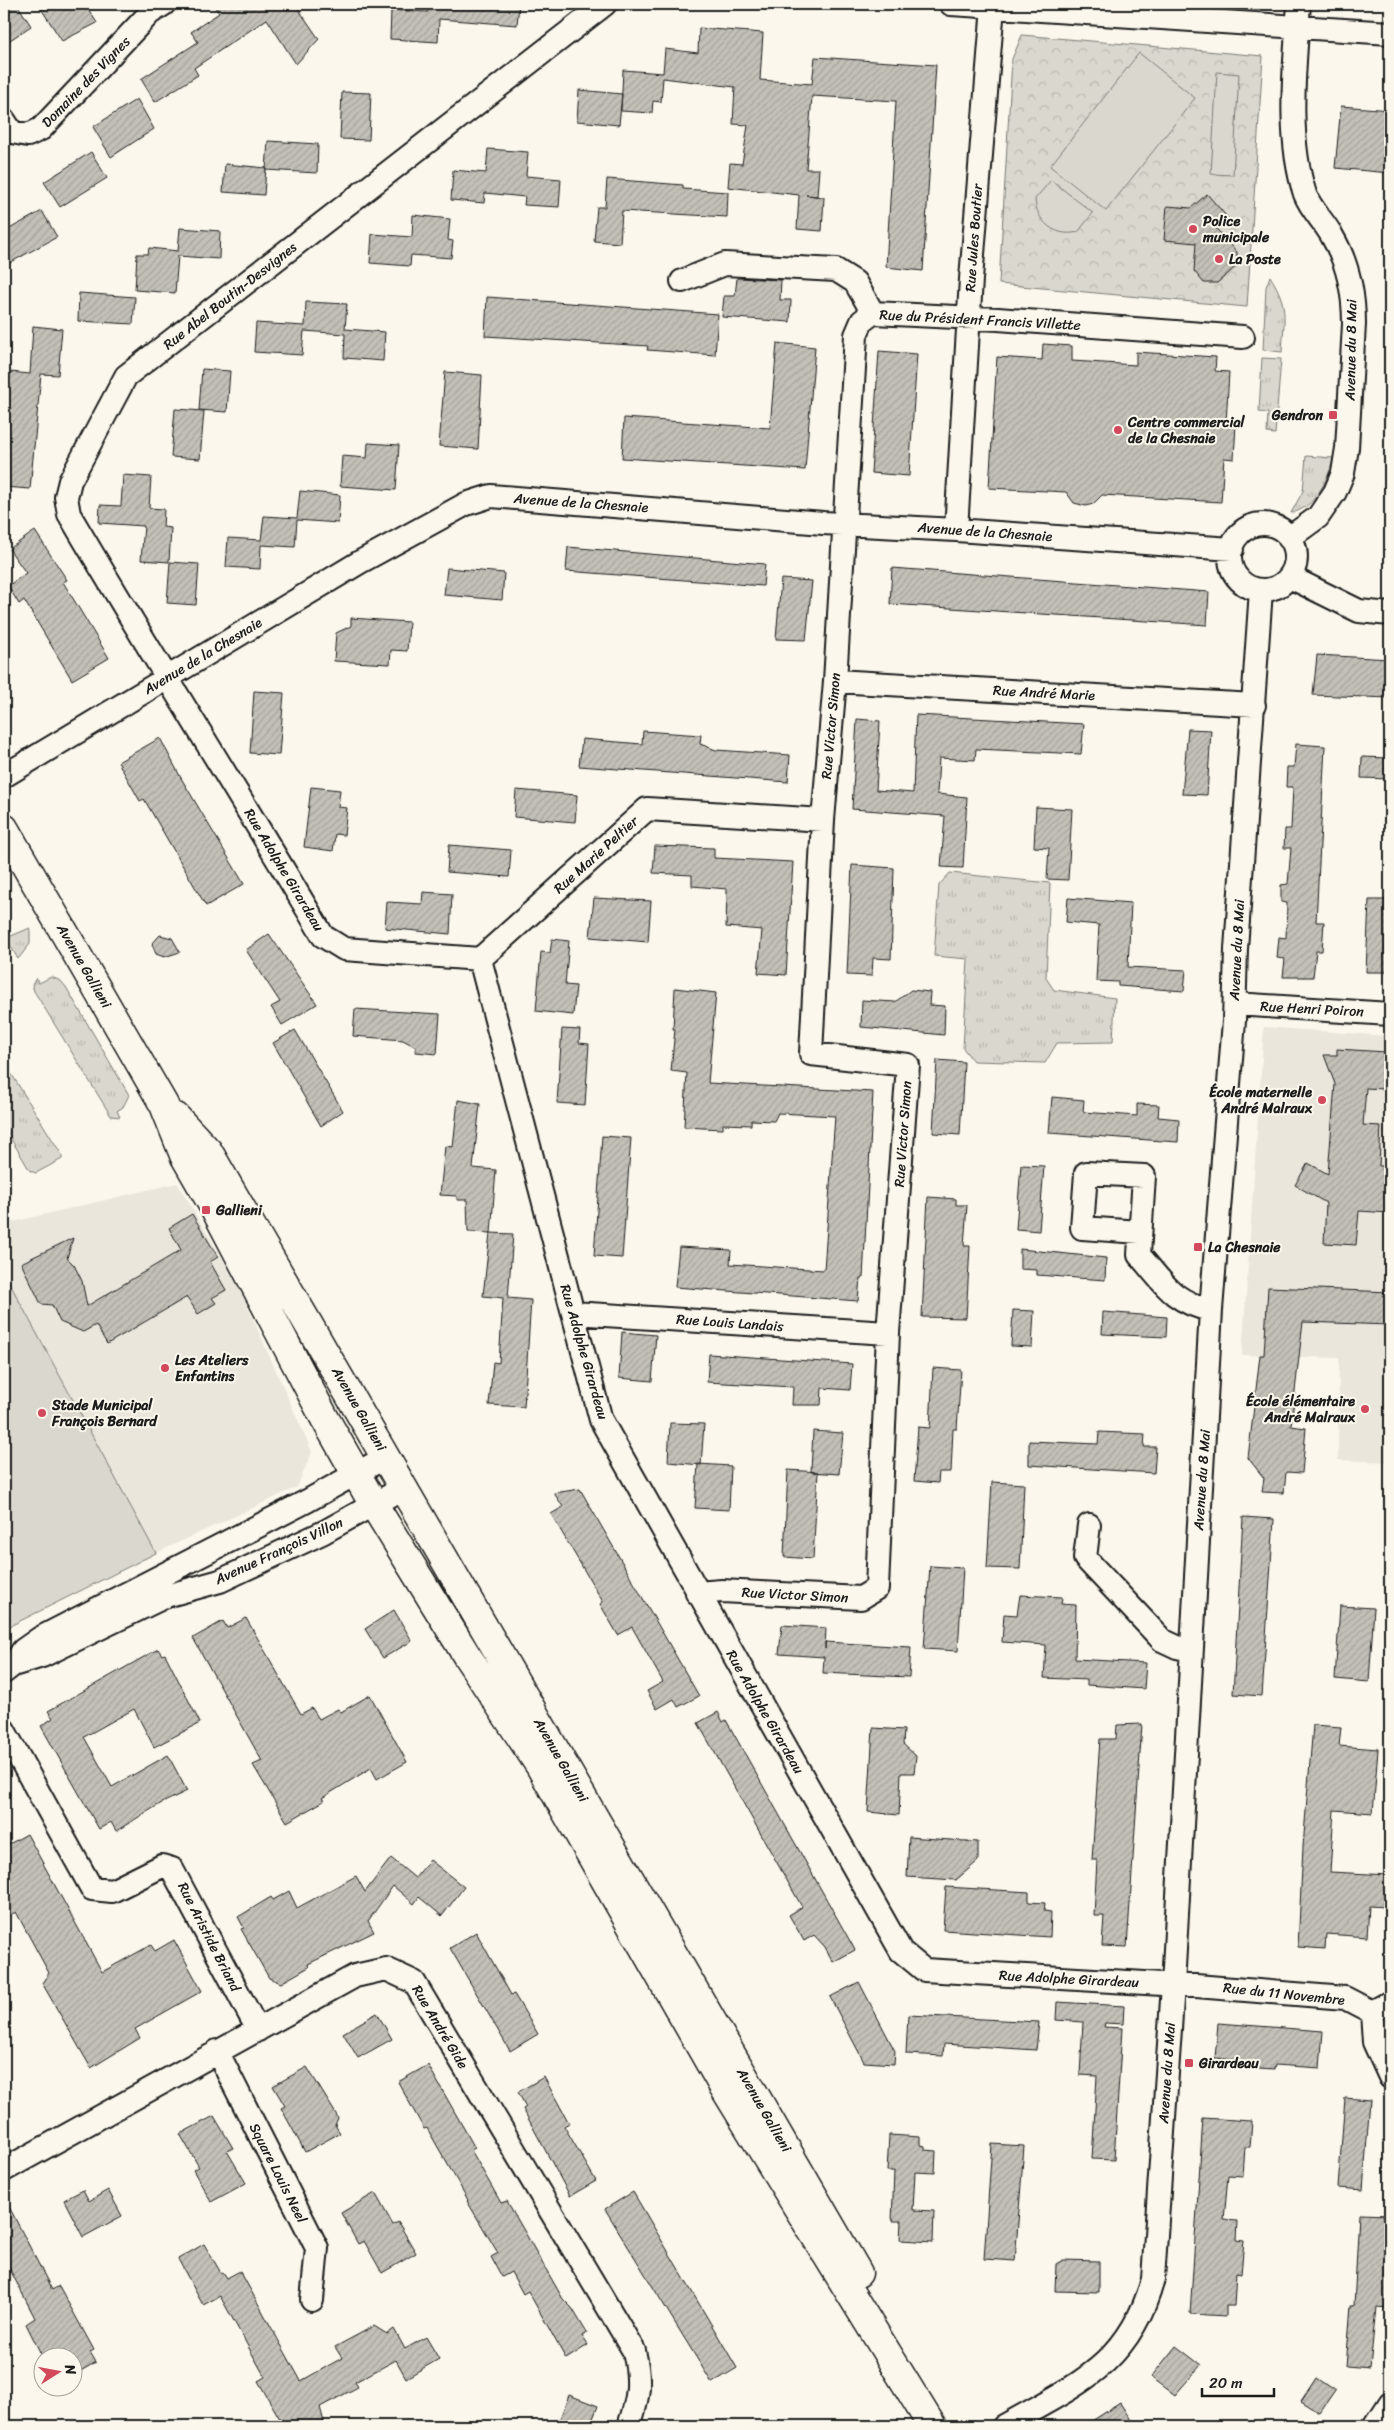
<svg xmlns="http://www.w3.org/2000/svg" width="1394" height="2430" font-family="Sriracha,sans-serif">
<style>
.built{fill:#eae6dc}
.grass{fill:url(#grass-tufts);stroke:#7b7a75}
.park{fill:url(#park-crowns);stroke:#7b7a75}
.pitch{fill:#dad7ce;stroke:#7b7a75}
.building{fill:url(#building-hatch);stroke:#1c1c1c}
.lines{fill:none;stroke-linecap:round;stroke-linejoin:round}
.minor-casing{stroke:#1c1c1c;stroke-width:26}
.secondary-casing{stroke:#1c1c1c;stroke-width:31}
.minor{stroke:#fbf7ec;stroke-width:22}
.secondary{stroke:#fbf7ec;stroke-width:28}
.poi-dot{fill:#d1495b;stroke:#fbf7ec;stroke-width:2}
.labels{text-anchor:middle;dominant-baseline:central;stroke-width:4;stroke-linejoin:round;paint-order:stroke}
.street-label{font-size:14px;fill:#1c1c1c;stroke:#fbf7ec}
.poi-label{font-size:14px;font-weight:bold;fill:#1c1c1c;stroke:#fbf7ec;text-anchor:start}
</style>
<defs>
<pattern id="grass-tufts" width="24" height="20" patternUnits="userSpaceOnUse" patternTransform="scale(1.25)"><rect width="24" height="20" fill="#dad7ce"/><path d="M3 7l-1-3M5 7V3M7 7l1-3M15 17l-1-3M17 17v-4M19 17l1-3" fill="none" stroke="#bab8b0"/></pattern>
<pattern id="park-crowns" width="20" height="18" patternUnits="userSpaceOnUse" patternTransform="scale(1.25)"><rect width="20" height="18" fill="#dad7ce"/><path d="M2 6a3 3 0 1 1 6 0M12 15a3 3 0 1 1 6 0" fill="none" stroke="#bab8b0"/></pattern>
<pattern id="building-hatch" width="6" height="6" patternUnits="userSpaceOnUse" patternTransform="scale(1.25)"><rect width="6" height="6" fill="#c3c0b8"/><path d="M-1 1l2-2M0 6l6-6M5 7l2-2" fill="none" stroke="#a7a49e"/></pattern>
</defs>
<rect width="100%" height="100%" fill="#fbf7ec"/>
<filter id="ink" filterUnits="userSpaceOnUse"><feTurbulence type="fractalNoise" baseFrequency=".02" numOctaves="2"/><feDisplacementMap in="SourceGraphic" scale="10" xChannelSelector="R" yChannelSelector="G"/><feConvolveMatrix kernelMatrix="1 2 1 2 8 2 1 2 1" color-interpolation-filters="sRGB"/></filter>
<g filter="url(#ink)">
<!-- built -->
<path class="built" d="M1264,1027l123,9 -5,127 8,1v298l-52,-2 1,-102 -97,-3z
M177,1183l60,100 75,169 -15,35 -141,66 -152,-280v-49z"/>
<!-- grass -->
<path class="grass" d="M1270,276c19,30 14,42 12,76l-19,-2 3,-63z
M1262,358l19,1 -6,75 -8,-1 1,-20 -9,-1z
M1306,456l28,2c-7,22 -18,50 -43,55l12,-22z
M950,873l100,10 -4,95 8,12 61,8 -2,44 -56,1 -12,20 -72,-2 -10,-13 5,-89 -34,-3 5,-71z
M30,928v16l-12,15 -8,-14 -6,3v-9z
M51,977l10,4 5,6 63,108 -6,12 -6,4 3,6 -9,-1 -77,-125 -2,-6 4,-7 3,5z
M4,1062l58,93v4l-26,14 -6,-2 -26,-44z"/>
<!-- park -->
<path class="park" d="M1022,35l241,21 -16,251 -248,-23 13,-225z"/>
<!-- pitch -->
<path class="pitch" d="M1139,53l56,45 -89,113 -56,-45z
M1217,72l22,2 -6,101 -22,-1z
M1051,180l42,33 -15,19c-23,6 -42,-11 -43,-33z
M4,1273l152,280 -152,76z"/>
<!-- building -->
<path class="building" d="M4,4h13l14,22 -27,18z
M38,4h47l12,19 -35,18z
M213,4h82l24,35 -23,25 -29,-45 -73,49 4,7 -43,27 -14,-23 57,-37 -7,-10 28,-19z
M428,4h91l-2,21 -78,-6 -1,23 -48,-3 1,-29 37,2z
M699,28l64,5 -3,47 52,4 3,-27 121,8 -13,206 -37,-4 10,-166 -84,-5 -6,73h13l-2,27 -11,-1 18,2 -2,34 -25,-2 2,-34 -71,-8 2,-24 12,1 6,-39 -15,-1 2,-37 -72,-9 -2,24 -8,-1 -1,12 -31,-2 2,-41 40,3 2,-24 33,4z
M579,90l43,4 -3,31 -42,-4z
M342,92l29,1 -2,47 -29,-1z
M137,99l17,30 -43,28 -18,-30z
M1341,106l49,4v63l-55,-5z
M268,141l50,3 -1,29 -51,-3z
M488,149l40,3 -2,24 35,3 -2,28 -35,-2 1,-8 -40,-4 -1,10 -33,-3 2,-30 33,3z
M91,152l16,26 -47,29 -16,-25z
M225,164l41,4 -2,27 -41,-3z
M607,179l76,6v4l45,3 -1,25 -105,-6 -2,32 -26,-2 3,-34h8z
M1207,194l27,31 -22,-1 25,28v14l-20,17h-13l-10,-12 2,-28 -32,-3 3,-34 24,2z
M42,211l15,26 -53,29v-34z
M413,215l37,4 -2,21 5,1 -2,17 -40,-3 -1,11 -40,-3 2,-29 40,3z
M180,228l40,3 -1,28 -41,-3 -3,37 -40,-3 2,-36h11l1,-6 29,3z
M737,278l44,2 -1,20h11l-1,22 -68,-5 2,-21h11z
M79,293l56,4 -2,27 -55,-3z
M487,297l231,17 -3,41 -68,-5 1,-4 -163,-10z
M306,302l41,2 -2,25 40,3 -2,29 -39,-3 1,-24 -41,-3 -2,24 -48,-3 2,-29 49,3z
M33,326l29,3 -4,46 -17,-1 -11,115 -26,-2v-74l3,1 3,-42 20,2z
M777,343l38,4 -10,123 -183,-12 2,-40 146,10z
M1043,344l29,2v15l64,4v-13l80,5 -1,14 14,1 -3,51 10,1 -2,35 -10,-1 -3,44 -119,-7 -9,9 -7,2 -12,-3 -8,-11 -77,-4 8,-131 45,3z
M879,351l38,3 -8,122 -38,-3z
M202,369l28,2 -3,41 -28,-2z
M445,372l37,3 -4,74 -39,-3z
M175,409l29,2 -4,48 -29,-2z
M368,443l31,2 -3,45 -56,-4 2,-30 25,2z
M123,475l28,2 -2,31 15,1 -1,18 8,1 -2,34 -28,-2 3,-34 -45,-3 1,-18 21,1z
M300,491l40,4 -2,28 -41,-3 -2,27 -34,-2 -1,24 -34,-2 2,-29 33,2 3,-24 33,2z
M35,531l32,49 -4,2 46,76 -37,22 -48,-80 -5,4 -11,-18 18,-13 -17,-24z
M568,547l197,17 -2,22 -197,-15z
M170,562l29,2 -3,41 -29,-2z
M447,568l57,5 -2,27 -58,-5z
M892,568l317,24 -2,33 -317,-21z
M781,579l31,2 -6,59 -30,-1z
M351,618l58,4 -2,29 -16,-1 -1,14 -56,-3 2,-28 15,-7z
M1317,655l73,4v39l-77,-3z
M254,691l30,2 -5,62 -29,-2z
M916,715l168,9 -3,30 -105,-5 -1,11 -36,-2 -2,36 30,3 -4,71 -22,-1 4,-51 -93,-7 5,-90 23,2 -4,69 37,3z
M1188,729l23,1 -4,65 -25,-1z
M643,731l58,4 -1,9 16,6 74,5 -2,27 -209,-16 3,-27 60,5z
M160,738l21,40 63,106 -38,22 -62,-107 -4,2 -22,-39z
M1296,744l29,2 -9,176h8l-2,29h-6l-3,26h-30l2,-18 -8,-1 2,-21 7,1 1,-35 -6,-1v-17l7,-1 3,-36h-7l1,-19h6l2,-42h-7l1,-20h7z
M1362,757l28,1v21l-29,-1z
M311,787l29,3 -2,17 9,1 -3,27 -9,-1 -2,17 -29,-4z
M516,790l61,5 -2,27 -61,-5z
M1036,807l36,2 -4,71 -21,-1 2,-31 -15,-1z
M449,845l62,5 -2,27 -62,-5z
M655,846l59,2v10l79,4 -7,113 -28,-2 4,-43 -36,-3 1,-38 -35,-3v-11l-39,-2z
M852,865l42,3 -3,91 -18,-1 -1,18 -25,-1z
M423,892l29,2 -2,40 -65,-6 2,-26 35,2z
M594,898l57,3 -3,41 -58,-5z
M1068,898l63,5 -3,64 58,3 -2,21 -66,-5v-4l-22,-1 3,-56 -33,-3z
M1369,900h21v72h-24z
M269,934l48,70 -35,21 -11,-18 9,-5 -34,-52z
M160,935l12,3 8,14 -16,5 -8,-3 -4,-10z
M552,939l17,2 -4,44 11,1 -3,29 -37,-4 5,-59 9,1z
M675,988l41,5 -8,90 165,9 -10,186h-3l-2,23 -183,-14 4,-40 52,3 -1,14 94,6 11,-154 -57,-3 -4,8 -23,-1v5l-28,-1v5l-39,-2 3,-54 -16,-2 4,-42h-2z
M911,990l19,2 -1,13 16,1 -1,29 -83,-8 1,-27 33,2z
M355,1009l85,5 -3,40 -21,-2v-5l-13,-7 -50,-4z
M562,1029l18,1 -1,13 10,1 -4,61 -28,-2z
M295,1030l48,81 -22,15 -48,-83z
M1337,1049l49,3 -2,37 -18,-1 -3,37 18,1 -2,40h8l-1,6h4v41l-31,-2 -3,34 -32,-2 2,-40 -31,-18 13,-22 20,11 7,-90 -11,-29h13z
M937,1060l27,2 -4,73 -27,-2z
M1052,1097l32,3 -1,12 54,4v-12l22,1 -1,12 21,2 -1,23 -129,-9z
M458,1100l22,4 -7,64 23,2 -5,63 -23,-1 -1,-32h-10v-4l-17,-1 5,-49 8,1z
M602,1136l29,2 -9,120 -28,-2z
M1021,1165l23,1 -5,65 -23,-2z
M928,1197l28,2v6h11l-3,41h6l-4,72 -44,-1z
M192,1214l26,43 -8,5 16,28 -14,8 4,5 -18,11 -11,-17 -80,47 -11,-19 -13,7 -23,-10 -8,-17 -11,-1 -20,-41 52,-25 -6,20 7,7 8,16 5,25 94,-56 -12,-22z
M490,1233l23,1 -5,64 23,2 -7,107 -35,-2 4,-43 6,1 4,-65 -20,-2z
M1020,1249l86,9 -1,22 -68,-5v-5l-17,-1z
M1268,1287l122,5v33l-87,-3 -12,104 15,2 -4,45 -16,-1 -2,21 -22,-1 2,-14 -16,-20 12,-103h4z
M1013,1310l21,1 -2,36 -21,-1z
M1103,1312l64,5 -1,20 -64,-3z
M622,1332l34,3 -4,46 -33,-3z
M709,1354l143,10 -2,26 -28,-2 -1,17h-29l1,-18 -86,-5z
M933,1368l28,2 -4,59h-4l-2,43h-12l-1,11 -24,-2 4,-54 12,1z
M670,1423l34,1 -3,41 -33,-3z
M813,1431l30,2 -4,41 -28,-2z
M1099,1432l46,2 -1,13h12l-2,26 -125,-8v-24l69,3z
M698,1464l33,2 -2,44 -34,-2z
M788,1470l30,2 -5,87 -29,-2z
M992,1482l32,2 -4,85 -33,-1z
M580,1489l119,207 -21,11 -4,-8 -17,10 -10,-18 16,-9 -31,-55 -14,8 -18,-31 3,-2 -52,-88 12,-7 -9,-14z
M1243,1517l31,2 -12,177 -29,-2z
M930,1566l33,2 -5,83 -34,-2z
M1020,1595l42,2 -1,7 15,1 -1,54 71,4 -2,26 -57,-4v-5l-43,-2 2,-33 -44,-3 2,-28 13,1z
M1340,1606l34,2 -5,74 -34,-3z
M394,1610l18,31 -29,17 -18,-29z
M246,1618l55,96 11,-6 7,11 19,-10 3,3 29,-17 37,67 -30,17 -6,-11 -49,30 2,3 -37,21 -34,-57 9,-4 -69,-123 30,-17 4,7z
M782,1625l44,3 -1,21v-7l86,5 -2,30 -86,-4 1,-16 -45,-3z
M158,1649l4,6 3,-1 35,69 -46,24 -20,-38 -50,28 28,50 56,-32 19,36 -27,13 -44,27 -5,-9 -12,7 -58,-103 12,-8 -5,-7z
M718,1712l5,10 3,-2 129,230 -22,12 -8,-15 -11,-12 -10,6 -15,-26 13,-8 -104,-184z
M1142,1724l-15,223 -25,-1 2,-30h-10l3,-56h-5l8,-121h16l1,-14z
M1313,1725l28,2 -2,19 39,3 -5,64 -39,-3 -4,62 59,3 -3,32 -17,-1 -2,31 -41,-3 -1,15 -27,-2 5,-100z
M873,1728l31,2 -1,14 13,12 -2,17h-13l-2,42 -31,-3z
M27,1834l75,138 49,-27 4,6 19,-11 28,51 -67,38 5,9 -49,30 -49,-85 7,-10 -33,-61 -12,6v-71z
M909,1837l69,5v19l-22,19 -49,-3z
M391,1858l24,20 15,-18 34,27 -22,29 -23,-19 -5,7 -21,-18 -25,35 6,11 -66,32 1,3 -28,16 -12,-5 -28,-49 3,-1 -6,-11 33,-20 2,3 16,-9 8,17 59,-32 9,16z
M946,1887l83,5v10l16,1 -1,8 7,1 -1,25 -107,-7z
M476,1932l35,63 3,-1 24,40 -28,17 -60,-103z
M859,1982l36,69 -1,13 -30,-2 -34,-65z
M1057,2002l67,4 -1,18 -18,-1 -1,4 18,1 -8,132 -22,-1 5,-83 -17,-1 3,-53 -27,-2z
M377,2013l15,26 -34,19 -15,-25z
M908,2015l131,7 -3,28 -92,-6 -1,12 -37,-2z
M1218,2023l105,8 -3,37 -45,-3 -1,4 -31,-2 1,-6 -29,-3z
M428,2065l47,83 -4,2 30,53 6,-2 56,98 9,9 15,25 -5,3 6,9 -22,14 -38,-68 -5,3 -12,-22 -9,5 -11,-20 7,-4 -31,-52 1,-1 -41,-72 -3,1 -26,-47z
M307,2067l29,47 2,4 -3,7 5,8 -35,19 -24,-44 4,-2 -12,-20z
M544,2077l25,46 -5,3 32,55 -26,15 -47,-87 3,-2 -8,-15z
M1345,2098l25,2 -7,90 -25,-2z
M214,2116l19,32 -6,3 19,32 -35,19 -18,-32 6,-3 -19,-33z
M1203,2118l49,3 -2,26h-5l-2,29 -15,-1 -4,45 13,1 -1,19 8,1 -3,33 -5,-1 -2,33h-8v10l-36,-2z
M889,2135l31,2v8l5,1v4l11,1 -1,22 -20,-1 -2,38 21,1 -1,31 -33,-2 1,-19h-9l2,-50h-7z
M992,2144l32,2 -9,115 -31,-2z
M83,2190l6,11 19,-11 14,26 -39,21 -19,-37z
M633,2192l104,176 -25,15 -107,-174z
M375,2193l18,32 5,-3 18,31 -34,20 -18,-32 -6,3 -17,-31z
M4,2197l48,93 7,-4 35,64 -4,2 6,10 -24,14v-18h-29l-17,-34 9,-6 -31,-60z
M1359,2214l31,1v93l-14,-1 -6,61 -24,-2 5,-60h3z
M204,2244l17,29 2,-1 4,6 13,-7 61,110 41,-23 -7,-11 39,-21 13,8 7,-5 11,20 21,-12 13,22 -33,19 -10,-18 -41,22 3,5 -38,20 5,19h-41l-26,-45 7,-4 -45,-81 -17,9 -25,-46z
M1063,2260l36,1v31l-44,-1 1,-27z
M1176,2346l25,19 -26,30 -24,-18z
M1316,2378l19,13 -15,22 -19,-12z
M569,2395l29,11 -8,20h-33z
M1120,2403l15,23h-51z"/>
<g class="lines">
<!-- minor casing -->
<g class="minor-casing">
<path id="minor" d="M605,4l-479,372 -56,105 -4,16 3,17c83,142 171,281 254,422l21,13 136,10 121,461 300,531 23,19 272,16 149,12 27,14 18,-10
M951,4l439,29
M4,120l8,12 16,3 13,-6 109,-116 14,-9
M682,281l43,-17 111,6 19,12 18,31
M1230 557a33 33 0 1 1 66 0a33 33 0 1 1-66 0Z
M956,530l15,-251 22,-273
M1289,538l29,-21 17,-25 8,-19 4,-25 7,-124c0,-31 -6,-61 -22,-88 -8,-15 -21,-26 -27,-42 -19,-57 -10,-131 -6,-190
M1290,577l69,34 31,3
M835,681l419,24
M4,776l356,-214 106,-58 25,-8 332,27 133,7 276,19
M480,959l167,-150 176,11
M1235,1004l155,10
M1140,1232l-58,-4 4,-55 58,3 -5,79c25,28 33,47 72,55
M573,1313l315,20
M1089,1525l-4,33 77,82 15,7 14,3
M697,1593l25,-2 139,7 16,-10 11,-255 20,-268 -97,-11 12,-234 12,-139 21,-346 6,-14 11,-8 125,6 245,18
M14,1664l9,-14 17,-12 267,-137 79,-44
M4,1672l9,-7 29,-9 124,-60 54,-15 104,-49 79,-44
M4,1730l88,159 20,2 50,-25 10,3 86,161
M1372,2012l2,30 16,35
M217,2051l100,197 -5,52
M4,2170l351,-194 31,-7 28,13 220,369c7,30 5,46 -5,75
M1004,2426c72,-41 126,-61 149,-147l20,-294 38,-675 23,-289 2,-72 25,-359
M1375,2426l15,-23"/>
</g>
<!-- secondary casing -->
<g class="secondary-casing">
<path id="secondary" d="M4,828l160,277 20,50 31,54 109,208 50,88 93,151 73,110 183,320 209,340
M176,1117l32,34 650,1122"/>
</g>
<!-- minor -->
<use href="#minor" class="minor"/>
<!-- secondary -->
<use href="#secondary" class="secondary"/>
</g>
</g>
<!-- markers -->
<g class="poi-dot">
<circle cx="1193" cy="229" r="5"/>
<circle cx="1219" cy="259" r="5"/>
<rect x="1328" y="410" width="10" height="10" rx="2.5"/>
<circle cx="1118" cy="430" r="5"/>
<circle cx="1322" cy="1100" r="5"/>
<rect x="201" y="1205" width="10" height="10" rx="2.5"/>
<rect x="1193" y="1242" width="10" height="10" rx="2.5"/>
<circle cx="165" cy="1368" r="5"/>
<circle cx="1365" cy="1409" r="5"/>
<circle cx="42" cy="1413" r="5"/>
<rect x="1184" y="2058" width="10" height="10" rx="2.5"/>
</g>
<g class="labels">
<!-- street labels -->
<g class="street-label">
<text transform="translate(86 82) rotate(-46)">Domaine des Vignes</text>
<text transform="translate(974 238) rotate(-86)">Rue Jules Boutier</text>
<text transform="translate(230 296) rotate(-38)">Rue Abel Boutin-Desvignes</text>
<text transform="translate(980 320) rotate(3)">Rue du Président Francis Villette</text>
<text transform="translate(1351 350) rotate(-89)">Avenue du 8 Mai</text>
<text transform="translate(581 503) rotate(4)">Avenue de la Chesnaie</text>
<text transform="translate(985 532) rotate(4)">Avenue de la Chesnaie</text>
<text transform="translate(203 656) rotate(-31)">Avenue de la Chesnaie</text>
<text transform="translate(1044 693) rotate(3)">Rue André Marie</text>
<text transform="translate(831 726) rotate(-85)">Rue Victor Simon</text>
<text transform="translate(596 855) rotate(-42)">Rue Marie Peltier</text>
<text transform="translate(284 870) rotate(59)">Rue Adolphe Girardeau</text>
<text transform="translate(1237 950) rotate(-87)">Avenue du 8 Mai</text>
<text transform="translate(84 966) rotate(60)">Avenue Gallieni</text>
<text transform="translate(1312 1009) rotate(3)">Rue Henri Poiron</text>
<text transform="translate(903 1134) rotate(-86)">Rue Victor Simon</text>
<text transform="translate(730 1323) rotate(4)">Rue Louis Landais</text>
<text transform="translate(584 1352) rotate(74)">Rue Adolphe Girardeau</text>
<text transform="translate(359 1409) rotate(60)">Avenue Gallieni</text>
<text transform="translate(1202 1480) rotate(-86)">Avenue du 8 Mai</text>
<text transform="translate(279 1551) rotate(-25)">Avenue François Villon</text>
<text transform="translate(795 1595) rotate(3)">Rue Victor Simon</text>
<text transform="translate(765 1712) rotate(60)">Rue Adolphe Girardeau</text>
<text transform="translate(561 1760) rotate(60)">Avenue Gallieni</text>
<text transform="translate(209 1937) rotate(63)">Rue Aristide Briand</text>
<text transform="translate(1069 1979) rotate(3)">Rue Adolphe Girardeau</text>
<text transform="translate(1284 1994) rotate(6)">Rue du 11 Novembre</text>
<text transform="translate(440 2027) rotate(59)">Rue André Gide</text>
<text transform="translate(1167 2073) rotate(-86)">Avenue du 8 Mai</text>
<text transform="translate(764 2110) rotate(60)">Avenue Gallieni</text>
<text transform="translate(278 2173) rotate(63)">Square Louis Neel</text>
</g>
<!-- poi labels -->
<g class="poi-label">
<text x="1203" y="221">Police<tspan x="1203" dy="16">municipale</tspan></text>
<text x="1229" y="259">La Poste</text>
<text x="1323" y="415" text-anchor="end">Gendron</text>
<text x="1128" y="422">Centre commercial<tspan x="1128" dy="16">de la Chesnaie</tspan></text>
<text x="1312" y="1092" text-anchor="end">École maternelle<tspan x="1312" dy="16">André Malraux</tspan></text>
<text x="216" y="1210">Gallieni</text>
<text x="1208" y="1247">La Chesnaie</text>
<text x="175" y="1360">Les Ateliers<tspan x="175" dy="16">Enfantins</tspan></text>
<text x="1355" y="1401" text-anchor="end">École élémentaire<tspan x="1355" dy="16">André Malraux</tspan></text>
<text x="52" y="1405">Stade Municipal<tspan x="52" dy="16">François Bernard</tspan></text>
<text x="1199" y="2063">Girardeau</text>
</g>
</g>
<!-- margin -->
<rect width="1394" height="2430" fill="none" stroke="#fbf7ec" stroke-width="20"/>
<rect x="10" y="10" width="1374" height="2410" fill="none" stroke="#1c1c1c" stroke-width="2" filter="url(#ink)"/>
<!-- north arrow -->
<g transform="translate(58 2372) rotate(79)"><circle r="24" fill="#fbf7ec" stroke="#a29f99"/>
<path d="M0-4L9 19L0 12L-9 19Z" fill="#d1495b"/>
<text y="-8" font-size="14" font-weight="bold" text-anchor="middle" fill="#1c1c1c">N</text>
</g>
<!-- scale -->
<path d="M1202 2388v8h72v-8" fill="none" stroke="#1c1c1c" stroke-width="2.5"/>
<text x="1209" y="2388" font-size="15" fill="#1c1c1c" stroke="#fbf7ec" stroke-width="4" paint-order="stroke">20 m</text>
</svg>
